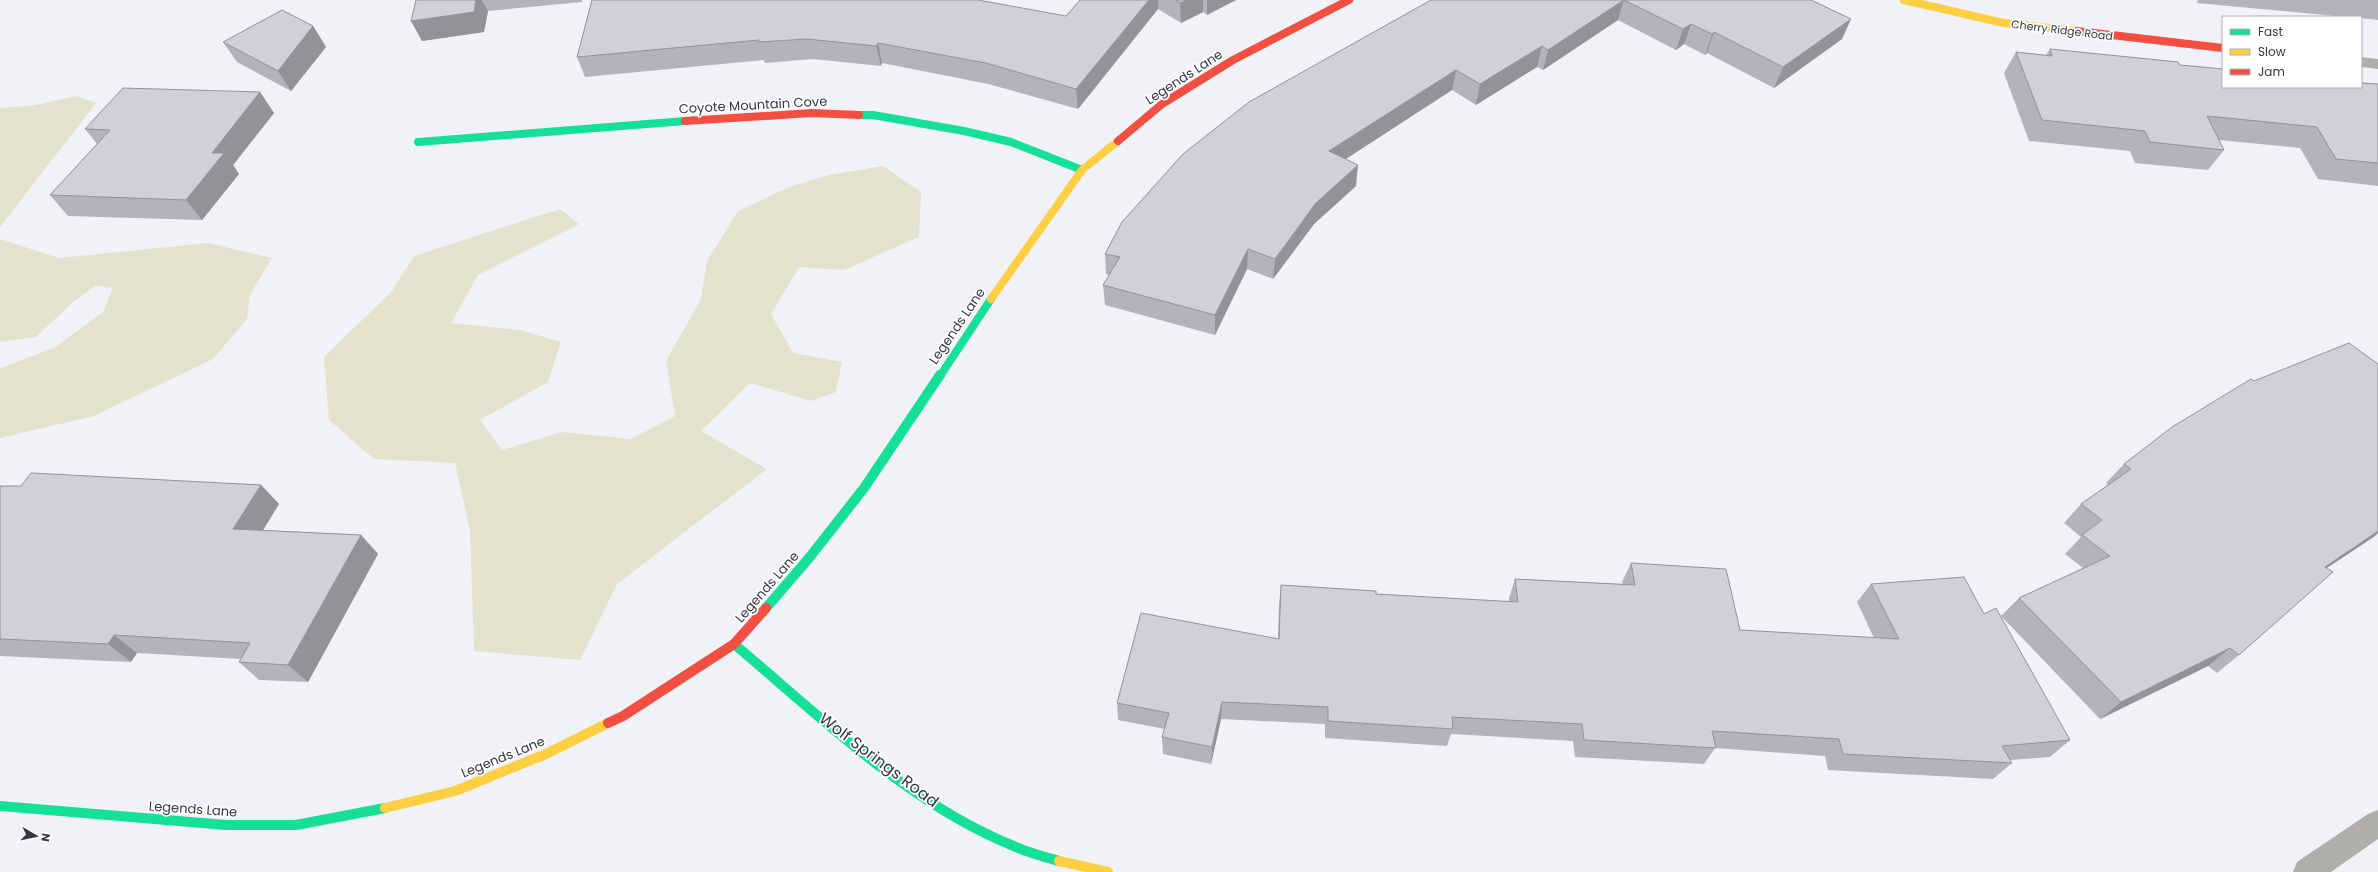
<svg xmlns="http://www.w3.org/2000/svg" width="2378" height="872" font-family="Poppins,sans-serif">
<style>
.green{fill:#e3e2cd}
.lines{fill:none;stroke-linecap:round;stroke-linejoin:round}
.street{fill:#afaea9;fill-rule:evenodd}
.fast-far1{stroke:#16e098;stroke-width:8}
.fast{stroke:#16e098;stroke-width:10}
.slow-far1{stroke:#ffcf43;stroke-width:8}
.slow{stroke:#ffcf43;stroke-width:10}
.jam-far1{stroke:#f24e42;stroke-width:8}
.jam{stroke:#f24e42;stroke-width:10}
.wall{fill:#b3b3bb}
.shaded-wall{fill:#929298}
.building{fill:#d0d0d9;stroke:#929298}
.labels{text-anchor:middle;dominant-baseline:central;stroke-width:3.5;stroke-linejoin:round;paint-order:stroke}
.far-street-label{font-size:11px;fill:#353641;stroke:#fff}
.street-label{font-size:13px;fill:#353641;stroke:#fff}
.near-street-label{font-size:16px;fill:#353641;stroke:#fff}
</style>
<rect width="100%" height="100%" fill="#f1f2f8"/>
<!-- green -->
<path class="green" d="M76,96l20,7 -96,124v-119l36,-3z
M883,166l38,26 -2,45 -75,33 -45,-3 -28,47 22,39 49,9 -6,30 -25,9 -61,-18 -49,48 66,38 -150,115 -37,76 -106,-9 -4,-121 -15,-67 -81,-4 -45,-39 -5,-63 68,-66 22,-35 146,-47 19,15 -101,51 -27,48 69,7 41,12 -13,40 -68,38 22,30 60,-18 69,7 44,-23 -9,-55 35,-62 6,-38 31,-50 51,-24 40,-12z
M0,239l59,19 149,-15 64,15 -22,37 -3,24 -34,40 -119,57 -94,22v-70l54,-20 49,-36 10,-24 -18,-2 -22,16 -37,35 -36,5z"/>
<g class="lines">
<!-- street -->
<path class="street" d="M2361,57l17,2v10l-17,-2z
M2378,810v29l-47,33h-38l4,-10 71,-48z"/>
<!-- fast-far1 -->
<path class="fast-far1" d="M859,115h14l91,16 47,11 71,28
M418,142l267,-21
M940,376l51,-77"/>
<!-- fast -->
<path class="fast" d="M766,608l43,-50 55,-70 76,-113
M734,644c87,73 174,160 282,203 14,6 29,10 43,14
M0,806l226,19h70l89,-17"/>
<!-- slow-far1 -->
<path class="slow-far1" d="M1904,0l100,23 73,8
M991,299l91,-129 36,-29"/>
<!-- slow -->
<path class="slow" d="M385,808l70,-17 91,-37 62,-31
M1059,861l49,11"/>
<!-- jam-far1 -->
<path class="jam-far1" d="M2077,31l146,17
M685,121l127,-8 47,2
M1118,141l44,-37 71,-44 116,-60"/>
<!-- jam -->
<path class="jam" d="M608,723l15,-7 111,-72 32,-36"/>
</g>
<!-- wall -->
<path class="wall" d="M416,0h166v2l-94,9 -4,21 -62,9z
M592,0l474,16 14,-16h156l-29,15 -4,-3 -22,11 -23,-14 -80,100 -90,-25 -106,-21 -1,3 -68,-7 -48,4 -1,-3 -179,17 -8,-20z
M1431,0h380l40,19 -9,20 -68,49 -67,-35 -2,2 -21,-11 -8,6 -58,-30 -75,50 -6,-3 -61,38 -24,-15 -106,69 10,27 -42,38 -41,55 -26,-10 -32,66 -110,-30 -2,-20 6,-10 -3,-1 -1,-20z
M2198,0h180v20l-17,-2v-1h-15l-149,-14z
M313,26l13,21 -35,44 -54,-29 -14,-20z
M2050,49l130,16 198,19v102l-60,-7 -18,-31 -81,-8 5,10 -16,20 -73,-7 -5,-12 -101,-10 -25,-68 12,-21 30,3z
M260,92l14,21 -41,52 6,9 -37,46 -134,-4 -18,-21 47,-51 -12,-15z
M2254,381l121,155 -48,32 -88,87 -22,18 -9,-7 -108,53 -99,-103 18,-18 64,-30 -18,-14 16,-17 -17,-14 17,-19 27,-19 -2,-2 18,-19z
M261,485l18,19 -16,26 98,5 17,19 -70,128 -49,-2 -20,-18 2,-3 -104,-6 -6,9 -131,-6v-170z
M1631,563l109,67 134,8 -17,-36 14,-18 113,30 86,126 -20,17 -40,3 2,3 -19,16 -165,-9 -3,-14 -110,-8 -11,16 -129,-7 -2,-16 -122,-7 -4,12 -122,-8v-14l-104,-5 -10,45 -48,-10 -1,-17 3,-8 -47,-9 -1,-17 161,-65 1,-34 2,-19 95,9 133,8v-4l6,-19 108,5 -1,-2z"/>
<!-- shaded-wall -->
<path class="shaded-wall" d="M476,0h6l6,11 -4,21 -62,9 -11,-20z
M1149,0h9v9l-80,100 -2,-20z
M1187,0h16v12l-22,11 -1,-20z
M1207,0h29l-29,15z
M1624,0l-6,20 -75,50 5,-20z
M1851,19l-9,20 -68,49 9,-21z
M1691,24l-7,20 -8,6 7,-21z
M313,26l13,21 -35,44 -13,-20z
M1714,32l-7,21 -2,2 7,-21z
M878,43l4,20 -1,3 -5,-20z
M1542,46l-5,21 -61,38 4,-21z
M1456,70l-4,20 -125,81 2,-20z
M260,92l14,21 -41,52 6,9 -37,46 -16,-20 26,-47z
M1358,165l-2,21 -42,38 -41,55 2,-20 41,-56z
M1248,249l-1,20 -32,66v-20z
M261,485l18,19 -27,44 -19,-19z
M2378,531v2l-3,3 -74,49 24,-18z
M361,535l17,19 -70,128 -20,-17z
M114,635l23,18 -6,9 -23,-18z
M2230,648l-22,18 -108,53 21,-17z
M1222,702l-1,17 -10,45 1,-17z"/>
<!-- building -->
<path class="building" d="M416,0h60l-2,12 -63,9z
M592,0h386l88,16 14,-16h69l-73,89 -90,-26 -108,-20 -2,3 -69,-7 -48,3v-2l-182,17z
M1176,0h11l-7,3z
M1431,0h380l40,19 -68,48 -69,-35 -2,2 -21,-10 -8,5 -59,-29 -76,50 -6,-4 -62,38 -24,-14 -127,81 29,14 -42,38 -41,56 -27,-10 -33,66 -112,-30 17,-28 -15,-3 17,-32 61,-68 66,-52z
M282,10l31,16 -35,45 -55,-29z
M2050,49l128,13 2,3 43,4v18h138v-4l17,1v79l-42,-4 -19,-32 -110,-11 17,34 -74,-8 -5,-11 -103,-11 -26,-68 36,4z
M123,88l137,4 -48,61h12l-38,47 -136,-5 60,-65 -25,-1z
M2349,343l29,21v167l-53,36 8,5 -94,83 -9,-7 -109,54 -102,-104 91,-42 -28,-21 20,-15 -21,-16 50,-35 -7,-5 48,-37 79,-48 3,2z
M31,473l230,12 -28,44 128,6 -73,130 -49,-3 11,-19 -136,-8 -6,9 -108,-5v-153h21z
M1631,563l95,6 14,61 159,9 -28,-55 93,-7 20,37 12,-6 74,132 -68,6 10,17 -169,-9 -4,-15 -127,-8 4,17 -132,-8 -2,-16 -130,-7 1,12 -125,-8v-14l-106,-5 -10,45 -50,-10 7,-24 -52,-10 24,-90 138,26 2,-54 95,6v3l142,8 -3,-23 120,6z"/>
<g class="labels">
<!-- far-street labels -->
<g class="far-street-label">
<text transform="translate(2062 30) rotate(7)">Cherry Ridge Road</text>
</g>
<!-- street labels -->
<g class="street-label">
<text transform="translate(1184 77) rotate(-33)">Legends Lane</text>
<text transform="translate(753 105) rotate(-3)">Coyote Mountain Cove</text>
<text transform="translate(957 326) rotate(-56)">Legends Lane</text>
<text transform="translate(767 587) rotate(-49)">Legends Lane</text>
<text transform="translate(503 757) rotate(-22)">Legends Lane</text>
<text transform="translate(193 809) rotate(4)">Legends Lane</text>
</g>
<!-- near-street labels -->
<g class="near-street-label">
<text transform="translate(879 760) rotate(37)">Wolf Springs Road</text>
</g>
</g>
<!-- legend -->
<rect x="2222" y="16" width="140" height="72" fill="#ffffff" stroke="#aeafb3"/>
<rect x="2230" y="29" width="20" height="6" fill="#16e098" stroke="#aeafb3"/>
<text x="2258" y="36" font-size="12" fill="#353641">Fast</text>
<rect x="2230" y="49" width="20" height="6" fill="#ffcf43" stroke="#aeafb3"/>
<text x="2258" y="56" font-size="12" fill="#353641">Slow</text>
<rect x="2230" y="69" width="20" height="6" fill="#f24e42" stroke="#aeafb3"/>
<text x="2258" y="76" font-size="12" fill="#353641">Jam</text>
<!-- north arrow -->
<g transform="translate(36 836) rotate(99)" stroke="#ffffff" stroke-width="3" paint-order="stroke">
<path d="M0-3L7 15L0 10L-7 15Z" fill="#353641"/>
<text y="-6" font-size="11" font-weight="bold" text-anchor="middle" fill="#353641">N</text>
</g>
</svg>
